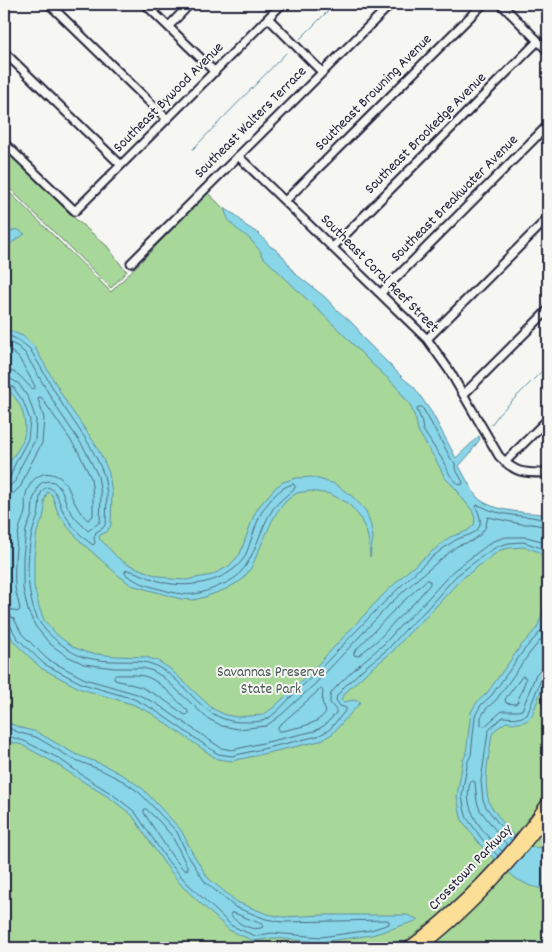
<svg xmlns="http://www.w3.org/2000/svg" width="552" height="952" font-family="Dekko,sans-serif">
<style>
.green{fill:#a7d899;stroke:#647d6a}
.water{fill:#88d6e7;stroke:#5f8ea2}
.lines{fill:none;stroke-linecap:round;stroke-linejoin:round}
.shore{stroke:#4b6a80;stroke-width:1}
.stream{stroke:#5f8ea2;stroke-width:1}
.minor-casing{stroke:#22223b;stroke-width:11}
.major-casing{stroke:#22223b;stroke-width:12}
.minor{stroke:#f6f6f2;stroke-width:7}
.major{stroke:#fbdf96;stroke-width:9}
.labels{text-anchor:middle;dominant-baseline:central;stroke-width:4;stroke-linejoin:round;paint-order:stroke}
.street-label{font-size:15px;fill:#22223b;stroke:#f6f6f2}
.park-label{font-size:15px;fill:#4a5957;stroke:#f6f6f2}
</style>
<rect width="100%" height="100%" fill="#f6f6f2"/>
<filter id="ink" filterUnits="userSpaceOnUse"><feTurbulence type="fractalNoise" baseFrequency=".02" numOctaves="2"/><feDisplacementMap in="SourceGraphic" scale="10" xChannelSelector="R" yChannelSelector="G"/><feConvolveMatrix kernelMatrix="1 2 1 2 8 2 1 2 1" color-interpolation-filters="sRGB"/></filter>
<g filter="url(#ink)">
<!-- green -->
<path class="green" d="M4,147l68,69 35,30 17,23 3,2 -16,17 -107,-105z
M4,187l107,105 97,-99 184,181 95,152 61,8v414h-544z"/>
<!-- water -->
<path class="water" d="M224,208l13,8 8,9 14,9 12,13 4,2 8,7 11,16 4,4 27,21 12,13 13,11 7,7 5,9 42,42 10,8 18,26 24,45 23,-22 1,3 -12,17 -9,10c6,10 11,22 18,31 9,10 32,14 44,15 10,2 17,0 27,4v52l-3,-10 -8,-7 -13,-4 -14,1 -10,2 -40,30 -32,35 -20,19 -16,18 -25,20 -20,19 -6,8 2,3 11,-2 7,2 -29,32 -12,7 -88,20 -15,-2 -66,-46 -19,-9 -51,-15 -40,-21 -28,-27 -9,-19v-139c2,-6 3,-13 5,-19 4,-9 13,-18 15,-28 4,-18 -5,-40 -20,-48v-60l19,8 11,10 34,59 26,37 9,17 6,14 3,21 -1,31 -4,7 -7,3 -1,3 19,20 9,6 25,10 19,5 15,1 26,-5 17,-9 11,-12 14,-39 6,-10 16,-18 7,-5 13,-4 16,-1 23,7 18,13 13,14 5,15 2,12 -3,19 -1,-15 -3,-12 -7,-14 -11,-13 -18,-9 -20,-3 -13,2 -10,7 -10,12 -6,11 -20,45 -9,12 -16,9 -21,8 -11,3 -13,-1 -50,-14 -13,-10 -36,-32 -15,-17 -9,-13 -6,-18 -5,-3 -3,10 1,6 -2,10 -6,14 -3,25v29l5,21 5,13 13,15 16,12 15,6 27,3 31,1 12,4 11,7 44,41 13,6 11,2 26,-2 11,-8 33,-31 75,-80 26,-25 42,-34 17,-6 7,-6 1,-6 -3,-9 -11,-13 -4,-7 -12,-12 -8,-16 -19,-31 -2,-11 -6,-15 -6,-8 -10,-13 -23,-21 -30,-31 -80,-77v-3c-4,-4 -7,-9 -11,-13 -14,-12 -20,-11 -26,-31z
M17,229l8,5 -21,14v-10l8,-7z
M548,581v90l-16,45c-6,8 -18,8 -26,6l-11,8 -3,4c-3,23 -10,49 -2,71 10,13 20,31 35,39 6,4 16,4 23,3v43l-18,-4 -15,-8 -28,-26 -9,-10 -16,-22 -2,-7 -3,-17 6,-36 3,-6 5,-42 6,-10 10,-9 33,-46 17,-19 10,-27z
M4,721l17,7 16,4 38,22 29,11 22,12 17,12 38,41 11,22 16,26 29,24 30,12 16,3 42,-2h82l12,5 -47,15 -51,7 -49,-4 -18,3 -25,-11 -47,-44 -18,-23 -32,-48 -22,-17 -28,-17 -27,-18 -33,-18 -18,-5z"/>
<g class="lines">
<!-- shore -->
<path class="shore" d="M4,333l16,8 10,8 34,58 25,37 9,17 6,14 3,19 -1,29 -3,5 -7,4 -2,6 1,5 -2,2c-12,-8 -24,-22 -30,-34 -5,-9 -4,-19 -15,-24 -10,3 -8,14 -9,22 0,5 -2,10 -4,15 -10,26 -10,75 5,99 7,10 15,17 25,24 6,5 15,10 23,11 9,2 18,3 27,3 14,1 28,-2 41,5 34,16 45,58 90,56 6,0 13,0 19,-2 9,-4 21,-18 28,-25 39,-36 73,-77 112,-113 15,-15 32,-30 49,-41 8,-5 18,-5 24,-12 5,-7 1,-15 -2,-22l1,-2c7,1 12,6 19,7 13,3 23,4 36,5 6,1 11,3 16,3
M4,340l13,6 8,7 34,58 25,37 14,28 3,19 -1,27 -12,9 -12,-12 -8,-11 -6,-17 -3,-4 -5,-5 -5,-1 -6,1 -4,3 -6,15 -1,15 -6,15 -3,27v31l5,23 8,16 14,17 17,12 17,8 30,4h29l10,3 10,6 44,41 15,8 16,3 28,-3 15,-11 34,-31 75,-80 26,-24 41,-34 15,-5 8,-6 5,-7 3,-11 33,7h11l16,3
M4,348l8,4 7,6 16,28v2l-2,1c-11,-8 -12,-18 -29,-19
M4,377l7,2 8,5 10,15 7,21 -1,20 -15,28 -4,12 -5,5 -7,2
M4,384h3l6,3 10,14 7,19 -2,19 -14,27 -4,12 -2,2 -4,1
M419,407h3l16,28 13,24 4,4v5l8,14 -1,3 -5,-2 -7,-8 -8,-16 -19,-29 -2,-11 -4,-9z
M293,484l2,2v2c-8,7 -16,13 -22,21 -14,20 -17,48 -34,65 -6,7 -18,11 -27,15 -16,6 -24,7 -41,3 -15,-4 -33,-8 -46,-18v-3l3,-1c15,4 28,12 44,14 25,3 57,-4 72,-26 3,-5 5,-13 7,-18 4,-11 7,-23 13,-32 3,-4 7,-8 10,-12 6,-6 11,-10 19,-12z
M4,494l10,-1 7,-7 6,-15 15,-28 2,-25 -6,-19 1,-2h2l37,54 13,27 2,18v20l-5,4c-5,-4 -9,-9 -12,-15 -7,-11 -7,-25 -21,-30 -17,-7 -29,11 -30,25 0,4 1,8 0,12 -1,6 -5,12 -6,18 -4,18 -5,38 -4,57 1,8 4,15 5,23l-3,2 -7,-3 -6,-1
M427,580l3,1v3l-15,18 -20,19 -16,18 -21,17 -4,-1v-3l41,-43z
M4,615l6,1 4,3 8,15 25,25 38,20 52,15 20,10 64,44 11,2 83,-19 10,-6 11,-12v-3l-6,-7v-6l1,-4 8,-9 21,-20 24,-20 16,-18 20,-19 33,-36 40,-30 13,-4h20l16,4 6,5
M4,622l5,1 8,15 27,26 39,20 51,15 19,10 65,45 14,2 86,-20 11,-6 17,-20v-2l-6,-2 -4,-6 1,-4 7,-9 20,-19 24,-19 17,-19 20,-19 31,-35 28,-21 14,-9 11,-3 14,-1 16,5 9,7
M548,631l-19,23 -33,46 -10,9 -5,8v8l4,1 17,-15h16l4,-1 14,-36 5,-5 7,-1
M116,675c9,0 19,-1 28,1 16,4 32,24 44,35v3l-3,1 -25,-18 -19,-10 -26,-7 -1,-3z
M523,676l2,1 1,2 -9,24 -2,1 -9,-1 -1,-3 1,-2z
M321,689l2,2 -1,11 4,10c-9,14 -29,15 -44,19h-4v-4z
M4,726l16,7 16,4 37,22 28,11 22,11 17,12 37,39 10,22 18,28 30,25 31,12 16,3 105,-2 2,1v3l-18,6 -50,7 -49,-4 -17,3 -23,-10 -46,-44 -19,-22 -32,-48 -23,-18 -27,-17 -27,-19 -34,-17 -20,-6
M146,809l13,12 13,15 16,32 -1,2h-3l-12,-14 -28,-43v-3z
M511,840l-25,-33 -3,-7 -2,-19 7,-49 4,-6 11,-9 16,1 8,-3 15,-38 2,-3h4
M502,851c-18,-17 -42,-44 -31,-70h2l2,1 2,20 3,8 27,35
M498,856l-16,-17 -15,-21 -2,-6 -3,-16 2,-13 4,-22 3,-6 4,-39 6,-11 10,-9 33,-46 17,-19 7,-16
M231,913h3l28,11 1,3c-10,5 -25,-3 -32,-11z"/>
<!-- stream -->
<path class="stream" d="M300,39l35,-35
M193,149l93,-96
M491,425l8,-11 49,-49"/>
<!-- minor casing -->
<g class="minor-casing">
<path id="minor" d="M49,4l118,115
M145,4l70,68
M501,4l47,47
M268,18l54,54
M169,26l21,-22
M4,52l117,113
M4,143l71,68 207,-207
M238,156l189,183 22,31 50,86c17,18 25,17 49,17
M285,201l198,-197
M333,247l205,-206
M131,263l260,-259
M381,293l167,-168
M427,339l121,-121
M464,394l84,-84
M505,462l43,-43"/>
</g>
<!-- major casing -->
<g class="major-casing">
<path id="major" d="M407,948c54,-41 103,-91 141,-147
M421,948c49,-38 90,-83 127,-133"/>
</g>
<!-- minor -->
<use href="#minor" class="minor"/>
<!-- major -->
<use href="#major" class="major"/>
</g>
</g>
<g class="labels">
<!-- street labels -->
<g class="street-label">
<text transform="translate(374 93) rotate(-45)">Southeast Browning Avenue</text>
<text transform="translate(169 98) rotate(-45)">Southeast Bywood Avenue</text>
<text transform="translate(251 123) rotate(-45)">Southeast Walters Terrace</text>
<text transform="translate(426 134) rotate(-45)">Southeast Brookedge Avenue</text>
<text transform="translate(455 199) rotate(-45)">Southeast Breakwater Avenue</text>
<text transform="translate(379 274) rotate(45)">Southeast Coral Reef Street</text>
<text transform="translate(471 868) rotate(-46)">Crosstown Parkway</text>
</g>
<!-- park labels -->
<g class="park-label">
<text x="271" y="673">Savannas Preserve<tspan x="271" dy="17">State Park</tspan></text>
</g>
</g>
<!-- margin -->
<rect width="552" height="952" fill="none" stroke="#f6f6f2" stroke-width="20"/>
<rect x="10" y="10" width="532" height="932" fill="none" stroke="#22223b" stroke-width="2" filter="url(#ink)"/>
</svg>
